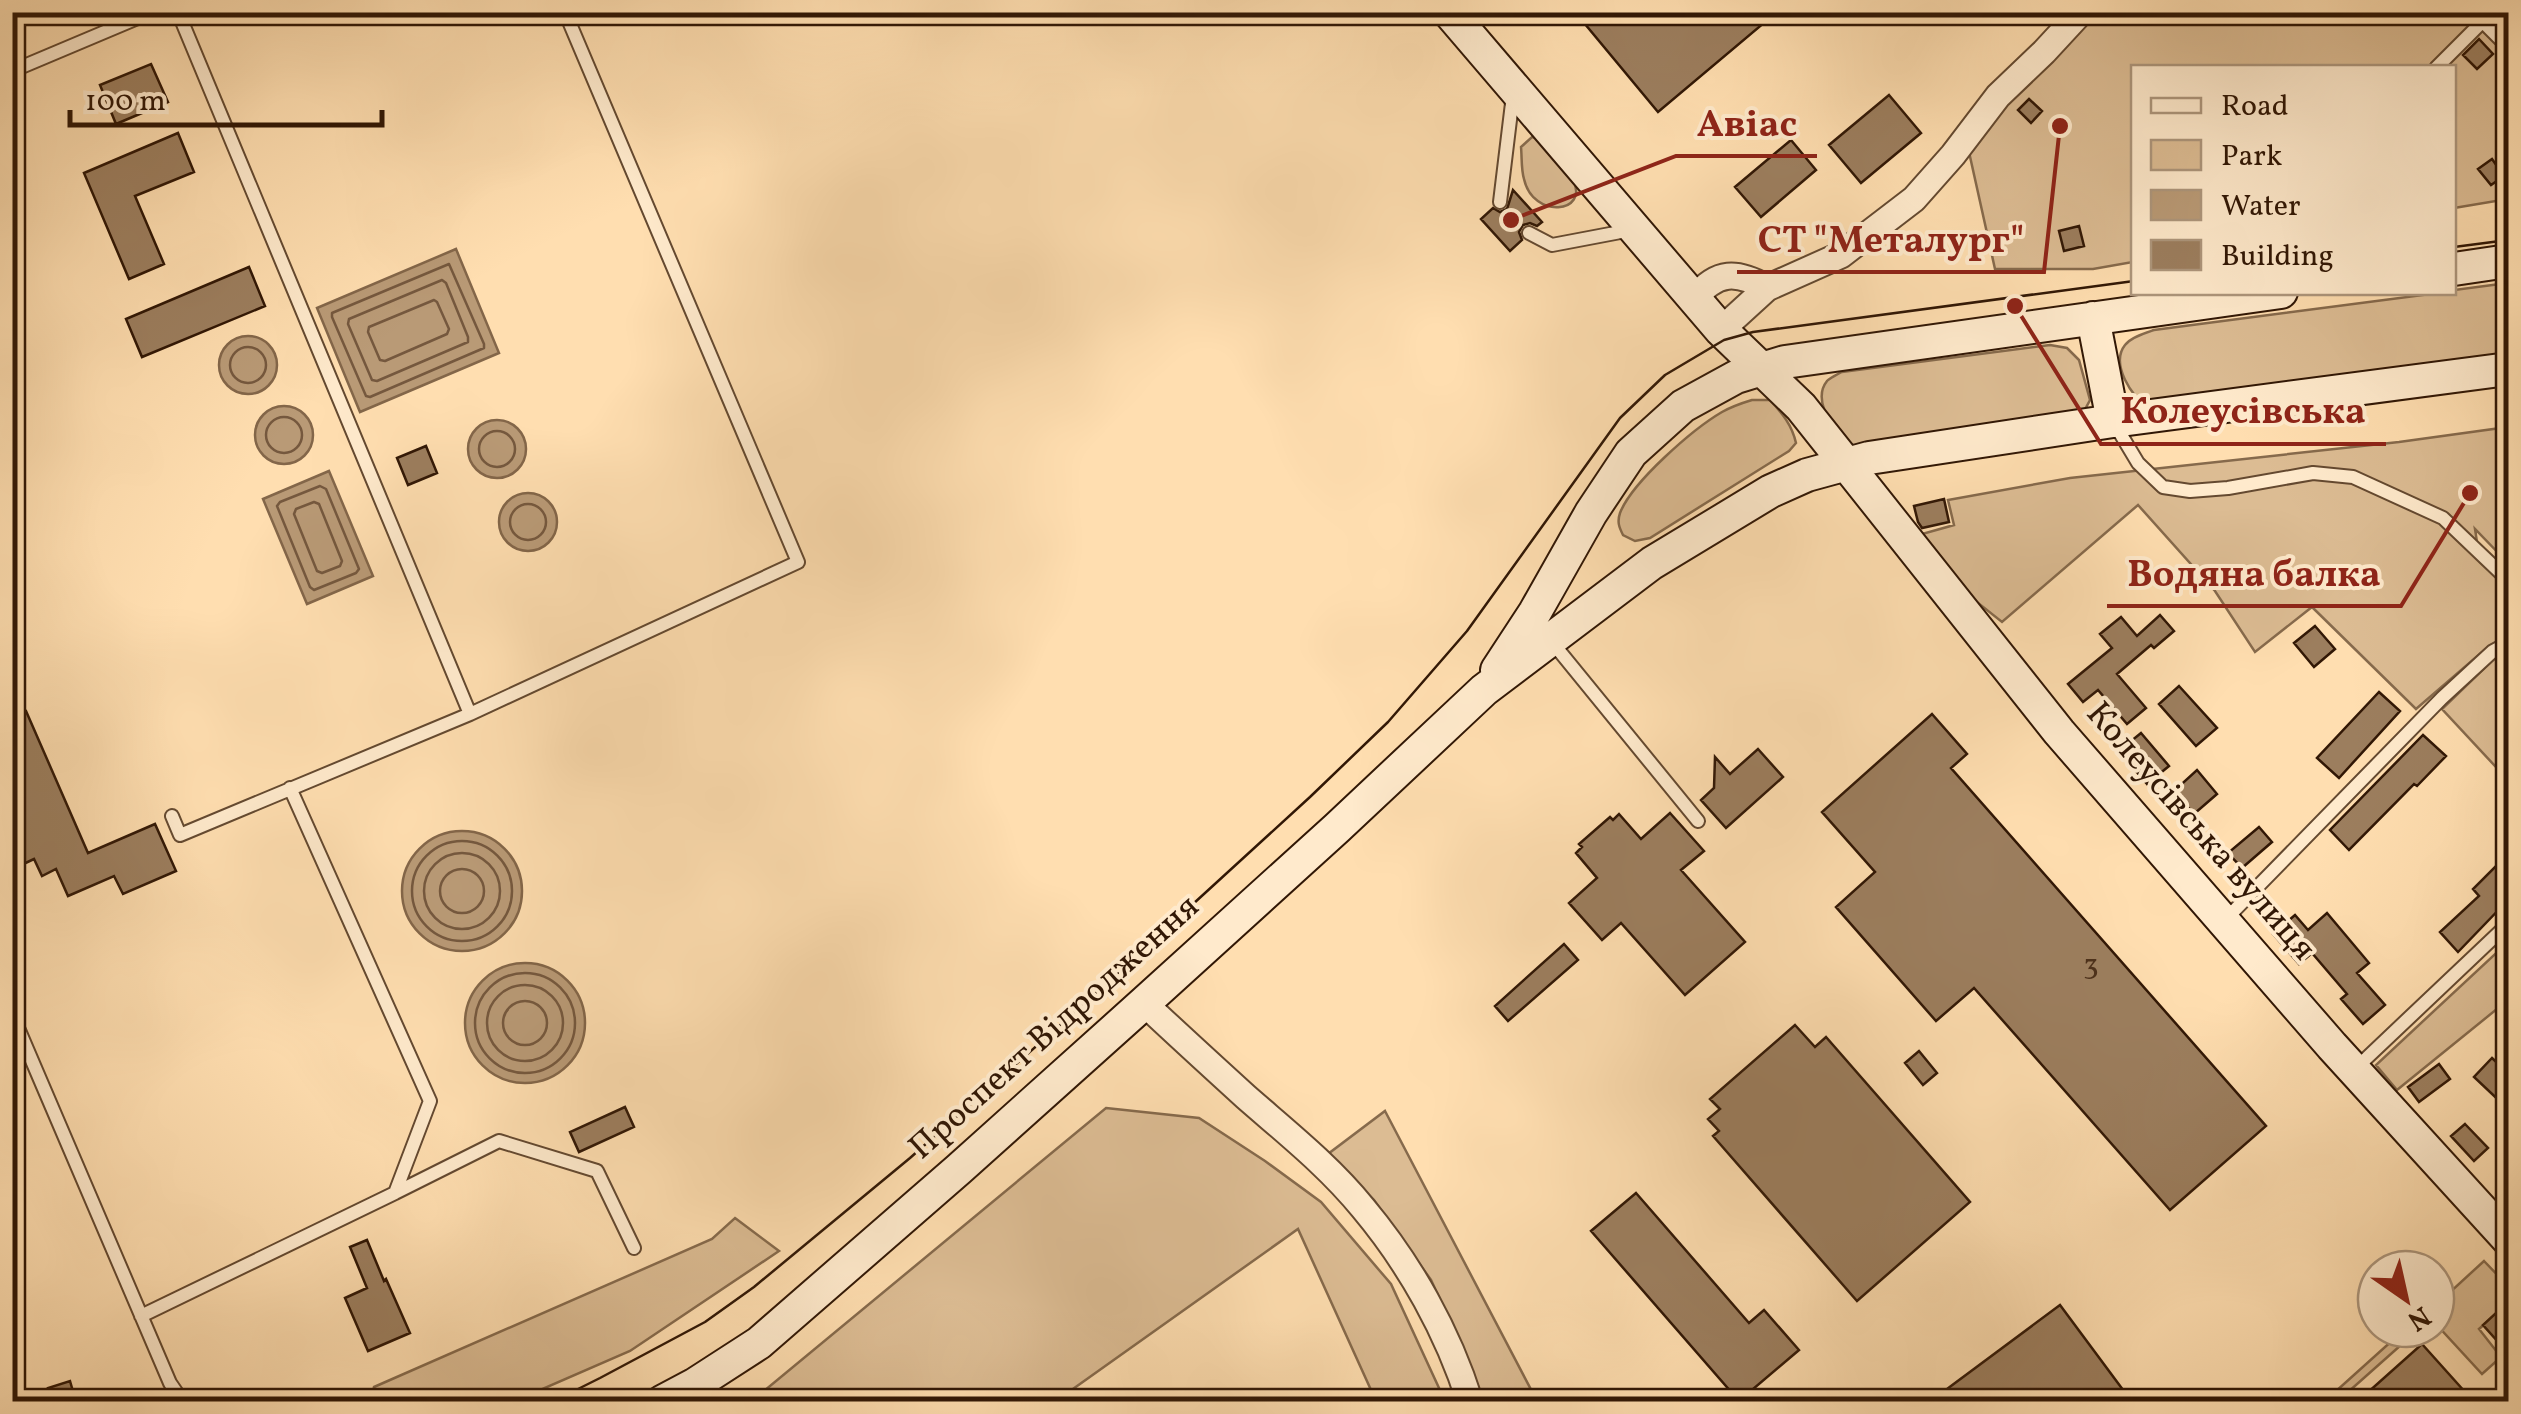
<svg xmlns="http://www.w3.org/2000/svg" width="2521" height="1414" font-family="Vollkorn,serif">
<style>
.green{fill:#dcbc93;stroke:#866a4c;stroke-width:2.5}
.water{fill:#b99a76;stroke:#836649;stroke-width:2.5}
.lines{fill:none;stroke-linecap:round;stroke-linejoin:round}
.shore{stroke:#75583e;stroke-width:2.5}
.building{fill:#9c7e5e;stroke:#311705;stroke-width:2.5}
.lane-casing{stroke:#644930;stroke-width:16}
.street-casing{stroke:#644930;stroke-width:29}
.secondary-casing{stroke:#311705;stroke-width:36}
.lane{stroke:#ffeacc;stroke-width:12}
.street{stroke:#ffeacc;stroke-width:25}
.secondary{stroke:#ffeacc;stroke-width:32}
.tram{stroke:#311705;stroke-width:2.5}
.labels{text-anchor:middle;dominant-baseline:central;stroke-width:8;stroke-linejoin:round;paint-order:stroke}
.number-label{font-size:30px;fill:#4c311b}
.street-label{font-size:35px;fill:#311705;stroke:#ffeacc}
.leader{fill:none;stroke:#8f2418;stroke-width:4}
.callout-dot{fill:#8f2418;stroke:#ffeacc;stroke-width:4}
.callout-label{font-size:38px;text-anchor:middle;font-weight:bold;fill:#8f2418;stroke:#ffeacc;stroke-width:8;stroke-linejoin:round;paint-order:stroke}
</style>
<rect width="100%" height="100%" fill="#ffdeb0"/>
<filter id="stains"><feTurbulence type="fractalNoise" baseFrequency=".002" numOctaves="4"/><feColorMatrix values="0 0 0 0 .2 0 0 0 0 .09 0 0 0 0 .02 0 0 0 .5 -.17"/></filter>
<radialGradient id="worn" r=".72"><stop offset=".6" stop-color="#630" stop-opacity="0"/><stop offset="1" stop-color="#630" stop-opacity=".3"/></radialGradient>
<!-- green -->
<path class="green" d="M2094,13h414v186l-54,9v-140h-320l-1,194 -40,7h-98l-26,-117 36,-52 85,-80z
M1532,137l4,1c11,12 30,27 37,42 17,33 -40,40 -49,-1 -3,-10 -2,-22 -3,-32z
M2508,283v76l-360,49c-16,-11 -38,-44 -23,-63 6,-8 20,-12 29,-15l284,-37 16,-1v-2z
M2050,345l17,3 12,12 11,40 -7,13 -227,35 -11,-3c-10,-16 -34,-44 -18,-64 0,-1 14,-9 15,-9z
M1752,400h18c12,13 22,25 26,43l-7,8 -139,87 -15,3 -12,-6c-4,-8 -6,-13 -3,-22 12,-31 73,-84 102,-101 9,-5 20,-9 30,-12z
M2508,427v136l-33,-34 5,33 28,26v48l-19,10 -73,63 -104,-102 -57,45 -40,-61 -77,-86 -136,117 -58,-46 -22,-42 32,-9 -6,-25 122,-22 329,-36z
M2508,648v142v-10l-66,-71 57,-55z
M2508,942v58l-111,90 -21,-25z
M1106,1108l93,10 66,43 56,41 70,82 54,117h-69l-78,-172 -242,172h-304z
M1385,1111l152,290h-53l-18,-45 -35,-76 -57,-80 -46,-46z
M735,1218l44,33 -149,100 -115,50h-144l3,-14 338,-148z
M2484,1261l24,25v4l-11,23 -18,16 22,28 -19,17 -46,-50v-19z
M2405,1329h14l-81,72h-13z"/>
<!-- water -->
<path class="water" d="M456,249l43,104 -139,59 -43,-104z
M219 365a29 29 0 1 1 58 0a29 29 0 1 1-58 0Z
M255 435a29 29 0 1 1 58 0a29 29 0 1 1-58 0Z
M468 449a29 29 0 1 1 58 0a29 29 0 1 1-58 0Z
M329,471l44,105 -66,28 -44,-105z
M499 522a29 29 0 1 1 58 0a29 29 0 1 1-58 0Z
M402 891a60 60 0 1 1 120 0a60 60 0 1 1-120 0Z
M465 1023a60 60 0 1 1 120 0a60 60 0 1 1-120 0Z"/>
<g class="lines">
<!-- shore -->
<path class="shore" d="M449,264l35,80v4l-114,49 -4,-1 -34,-79v-4z
M442,280l4,3 22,54v5l-91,39 -5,-1 -24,-56 1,-5z
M434,300l3,2 12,27 -2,5 -62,27 -5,-1 -12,-28 1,-5z
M230 365a18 18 0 1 1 36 0a18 18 0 1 1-36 0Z
M266 435a18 18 0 1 1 36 0a18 18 0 1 1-36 0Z
M479 449a18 18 0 1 1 36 0a18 18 0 1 1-36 0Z
M320,486l6,3 33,80 -3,4 -42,17 -4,-3 -33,-81 3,-4z
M314,502l5,2 23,57 -2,5 -18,7 -5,-2 -23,-57 2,-5z
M510 522a18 18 0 1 1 36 0a18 18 0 1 1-36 0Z
M412 891a50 50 0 1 1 100 0a50 50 0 1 1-100 0Z
M424 891a38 38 0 1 1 76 0a38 38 0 1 1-76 0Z
M440 891a22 22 0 1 1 44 0a22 22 0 1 1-44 0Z
M475 1023a50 50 0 1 1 100 0a50 50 0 1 1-100 0Z
M487 1023a38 38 0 1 1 76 0a38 38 0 1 1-76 0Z
M503 1023a22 22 0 1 1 44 0a22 22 0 1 1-44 0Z"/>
</g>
<!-- building -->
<path class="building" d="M1575,12h202l-119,100z
M2479,39l14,15 -16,15 -14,-14z
M151,64l17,38 -52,22 -16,-39z
M1889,95l32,38 -60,50 -32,-38z
M2029,99l13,12 -11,12 -13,-13z
M178,133l16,39 -59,24 29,68 -35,15 -45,-106z
M1791,140l25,30 -55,47 -26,-30z
M2492,159l12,17 -13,9 -13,-16z
M1513,190l29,32 -5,4 -7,-3 -7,2 -4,7 3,8 -12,11 -29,-32 12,-11 7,4 7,-3z
M2079,226l5,20 -20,5 -5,-20z
M249,267l16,39 -123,51 -16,-38z
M426,446l11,27 -29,12 -11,-27z
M1944,499l5,23 -27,6 -4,-6 -4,-16z
M2160,615l14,16 -20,17 -3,-3 -34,29 29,34 -19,16 -29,-34 -15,12 -15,-18 44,-36 -12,-14 21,-17 16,19z
M2315,626l20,23 -21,18 -20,-24z
M2179,686l38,42 -21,18 -37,-42z
M2379,692l21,19 -61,67 -22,-20z
M26,711l62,142 67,-29 21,47 -53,23 -9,-18 -46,20 -12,-27 -14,7 -8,-17 -17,8 -5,-9v-142z
M1932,714l35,40 -16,14 315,358 -96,84 -196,-222 -38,33 -100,-114 39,-35 -53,-60z
M2141,733l28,33 -22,18 -28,-33z
M2423,735l23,21 -29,30 -3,-2 -65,66 -19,-20z
M1758,749l25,28 -57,51 -25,-28 13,-12 1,-31 15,17z
M2197,770l20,24 -23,20 -20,-23z
M1670,813l34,38 -23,19 64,72 -60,53 -64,-72 -19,17 -33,-37 28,-25 -21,-25 6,-6 -3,-3 31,-27 3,3 6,-6 22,25z
M2259,827l13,15 -30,26 -14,-15z
M2508,854v46l-50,52 -18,-20 39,-36 -6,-7z
M2327,913l42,50 -12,10 28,32 -22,19 -22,-25 6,-5 -35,-41 -13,11 -26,-30 22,-19 13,15z
M1564,944l14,16 -70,61 -13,-15z
M1795,1025l20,22 11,-10 144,165 -113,99 -144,-165 6,-5 -11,-12 12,-10 -10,-10z
M1919,1051l18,22 -14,12 -18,-22z
M2492,1058l16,15v36l-34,-32z
M2439,1064l11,15 -31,23 -11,-15z
M625,1107l9,20 -55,25 -9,-20z
M2465,1124l23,24 -14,13 -23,-25z
M1636,1193l113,130 15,-13 35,40 -60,51 -148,-170z
M367,1240l17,41 2,-2 24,54 -42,18 -23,-53 22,-10 -17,-41z
M2060,1305l72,97h-202l21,-16z
M2496,1313l12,14v26l-25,-28z
M2422,1344l52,58h-117z
M70,1381l6,21h-24l-4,-14z"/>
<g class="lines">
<!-- lane casing -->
<g class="lane-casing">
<path id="lane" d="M178,12l292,702
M2473,12l35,35
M2436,68l56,-56
M12,71l140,-59
M1500,202l13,-107
M1529,233l23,12 79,-15
M2114,423l24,40 25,24 27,4 38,-3 85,-15 40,4 90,41 65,62
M1552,642l146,179
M290,788l140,313 -35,92 104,-52 98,30 37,77
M172,816l8,19 290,-121 328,-152 -233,-550
M2225,920l217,-222 51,-47 15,-8
M12,1014l158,369 13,19
M2354,1070l154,-146
M141,1316l254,-123"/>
</g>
<!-- street casing -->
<g class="street-casing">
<path id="street" d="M1694,299c23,-29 43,-28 73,-11l74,-33 73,-56 39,-44 45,-59 46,-44 37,-40
M1721,330l46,-42
M1144,1003c34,32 68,63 102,94 40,35 83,69 117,111 47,56 85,124 107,194"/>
</g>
<!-- secondary casing -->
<g class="secondary-casing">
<path id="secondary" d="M1449,12l272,318 80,77 258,325 273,314 176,193
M2454,269l54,-8
M2093,318l20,103
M1497,670l38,-58 56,-99 40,-60 52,-47 53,-29 49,-15 496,-70
M662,1402l32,-17 65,-42 200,-174 185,-166 193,-175 147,-138 168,-127 119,-72 36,-16 62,-17 244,-37 395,-52"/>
</g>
<!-- lane -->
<use href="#lane" class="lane"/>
<!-- street -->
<use href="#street" class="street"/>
<!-- secondary -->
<use href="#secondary" class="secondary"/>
<!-- tram -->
<path class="tram" d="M2454,247l54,-7
M552,1402l48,-24 105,-56 49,-35 156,-129 166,-147 234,-214 78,-75 79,-91 153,-213 45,-43 59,-35 29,-8 381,-51"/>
</g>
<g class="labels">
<!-- number labels -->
<g class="number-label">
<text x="2091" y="966">3</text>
</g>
<!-- street labels -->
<g class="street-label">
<text transform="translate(2200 832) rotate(49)">Колеусівська вулиця</text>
<text transform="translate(1055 1028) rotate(-42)">Проспект Відродження</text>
</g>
</g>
<!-- callouts -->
<path class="leader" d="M1511 220L1676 156H1817M2060 126L2044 272H1737M2015 306L2101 444H2386M2470 493L2401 606H2107"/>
<g class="callout-dot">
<circle cx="1511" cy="220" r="10"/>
<circle cx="2060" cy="126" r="10"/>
<circle cx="2015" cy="306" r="10"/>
<circle cx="2470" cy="493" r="10"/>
</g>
<g class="callout-label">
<text x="1747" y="136">Авіас</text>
<text x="1891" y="252">СТ "Металург"</text>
<text x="2243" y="423">Колеусівська</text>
<text x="2254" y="586">Водяна балка</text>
</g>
<!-- margin -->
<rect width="2521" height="1414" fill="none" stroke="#ffdeb0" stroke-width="50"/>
<rect x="15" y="15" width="2491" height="1384" fill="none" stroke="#311705" stroke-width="5"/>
<rect x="25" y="25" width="2471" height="1364" fill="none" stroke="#311705" stroke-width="2.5"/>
<!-- legend -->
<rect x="2131" y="65" width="325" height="230" fill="#ffeacc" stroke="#ad967c" stroke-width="2.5"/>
<rect x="2151" y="98" width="50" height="15" fill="#ffeacc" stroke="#ad967c" stroke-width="2.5"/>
<text x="2221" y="115" font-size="30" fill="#311705">Road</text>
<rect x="2151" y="140" width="50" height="30" fill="#dcbc93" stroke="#ad967c" stroke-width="2.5"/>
<text x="2221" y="165" font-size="30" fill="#311705">Park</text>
<rect x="2151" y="190" width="50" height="30" fill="#b99a76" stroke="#ad967c" stroke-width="2.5"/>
<text x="2221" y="215" font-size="30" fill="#311705">Water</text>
<rect x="2151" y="240" width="50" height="30" fill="#9c7e5e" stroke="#ad967c" stroke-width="2.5"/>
<text x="2221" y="265" font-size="30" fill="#311705">Building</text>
<!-- north arrow -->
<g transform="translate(2406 1299) rotate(146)"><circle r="48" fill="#ffeacc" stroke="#ad967c" stroke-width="2.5"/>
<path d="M0-8L18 38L0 25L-18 38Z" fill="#8f2418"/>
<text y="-15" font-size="28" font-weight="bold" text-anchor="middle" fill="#311705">N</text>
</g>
<!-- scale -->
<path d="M70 110v15h312v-15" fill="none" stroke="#311705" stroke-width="5"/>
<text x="85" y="110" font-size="30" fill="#311705" stroke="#ffeacc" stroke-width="8" paint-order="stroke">100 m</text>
<rect width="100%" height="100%" filter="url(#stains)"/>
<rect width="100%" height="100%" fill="url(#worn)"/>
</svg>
